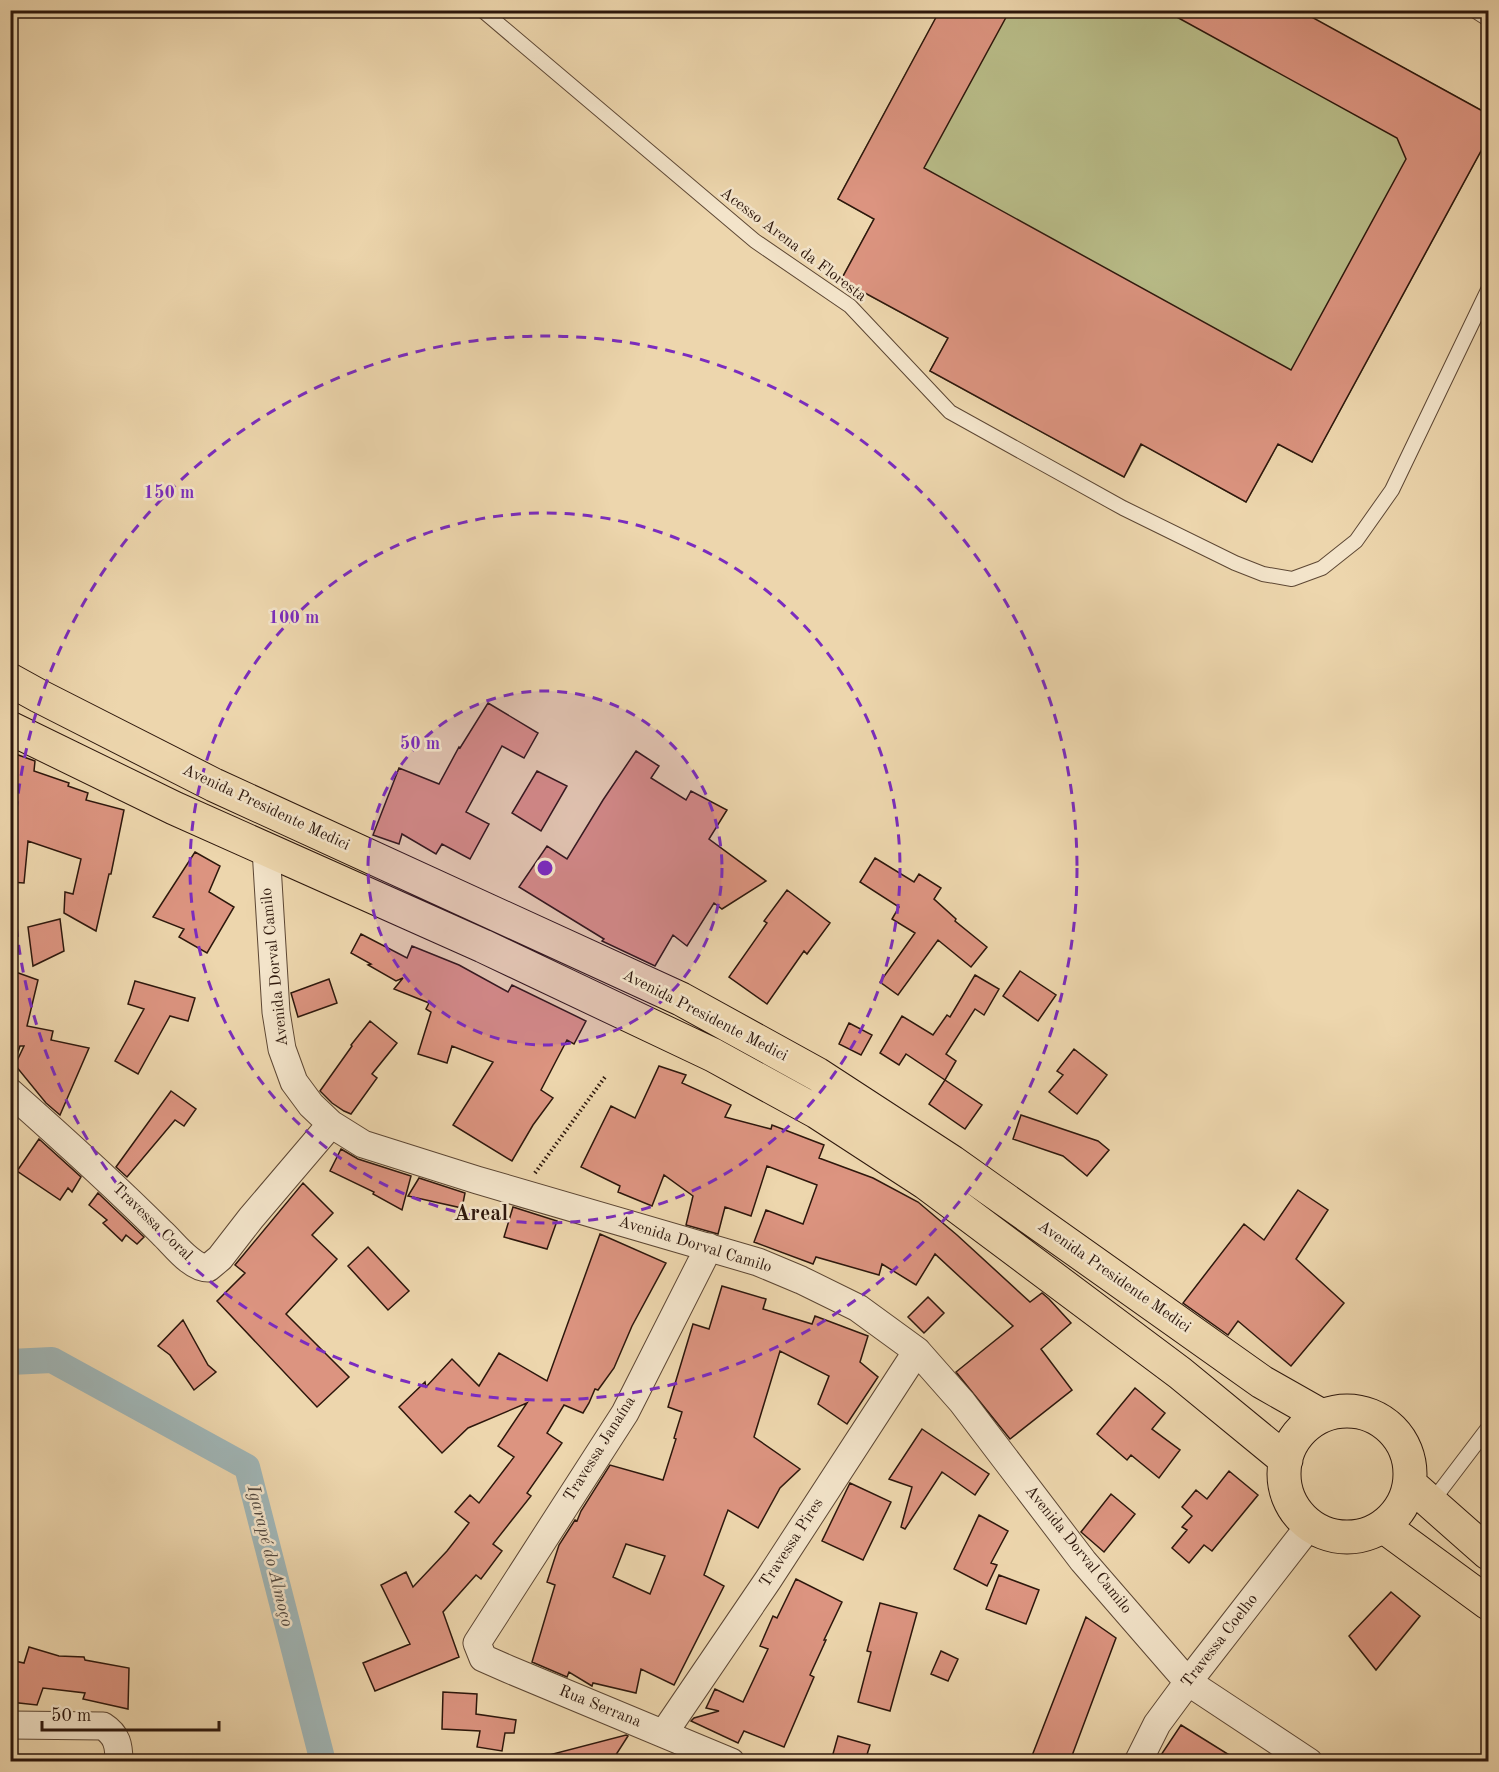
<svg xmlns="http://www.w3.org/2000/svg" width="1499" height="1772" font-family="'Old Standard TT',serif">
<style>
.green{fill:#b9bd89;stroke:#736a4a;stroke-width:1.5}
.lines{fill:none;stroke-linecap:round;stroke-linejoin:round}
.canal{stroke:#a0b6b7;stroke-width:26}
.building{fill:#dc9480;stroke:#2d170c;stroke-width:1.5;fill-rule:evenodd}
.lane-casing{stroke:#5d4734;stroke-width:16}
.street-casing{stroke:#5d4734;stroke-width:29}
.primary-casing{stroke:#2d170c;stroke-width:35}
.path{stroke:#2d170c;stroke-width:4;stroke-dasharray:1.5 3;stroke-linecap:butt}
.lane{stroke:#f3e4ca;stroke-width:14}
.street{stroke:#f3e4ca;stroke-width:27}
.primary{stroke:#edd6ad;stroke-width:33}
.ring{fill:none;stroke:#7b2cbf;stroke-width:3;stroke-dasharray:10 8}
.labels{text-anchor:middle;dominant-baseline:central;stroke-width:5;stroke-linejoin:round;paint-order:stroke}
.street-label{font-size:16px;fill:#2d170c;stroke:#f3e4ca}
.water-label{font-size:18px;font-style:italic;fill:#50473f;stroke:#f3e4ca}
.district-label{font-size:22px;font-weight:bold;fill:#2d170c;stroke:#f3e4ca}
.centre{fill:#7b2cbf;stroke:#f3e4ca;stroke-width:3}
.ring-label{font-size:18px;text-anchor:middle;font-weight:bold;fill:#7b2cbf;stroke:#f3e4ca;stroke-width:5;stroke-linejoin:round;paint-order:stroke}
</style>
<rect width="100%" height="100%" fill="#edd6ad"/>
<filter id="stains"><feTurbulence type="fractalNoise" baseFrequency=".00333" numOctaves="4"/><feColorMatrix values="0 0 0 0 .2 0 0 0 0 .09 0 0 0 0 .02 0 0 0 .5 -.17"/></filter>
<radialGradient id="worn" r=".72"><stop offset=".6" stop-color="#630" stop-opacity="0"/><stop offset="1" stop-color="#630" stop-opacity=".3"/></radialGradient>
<!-- green -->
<path class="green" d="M940,11h359l189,103v24l-176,324 -34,-18 -32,58 -104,-58 -18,33 -194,-106 18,-33 -107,-58 33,-61 -36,-20z"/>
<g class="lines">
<!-- canal -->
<path class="canal" d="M10,1362l42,-2 195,107 76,295"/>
</g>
<!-- building -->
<path class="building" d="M940,10h70l-86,158 367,202 115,-211 -9,-21 -233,-128h135l189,104v24l-176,324 -34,-18 -32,58 -105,-58 -17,33 -194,-106 18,-33 -107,-58 33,-61 -36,-20z
M488,703l50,30 -14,25 -22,-12 -36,66 23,12 -19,35 -28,-15 -6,10 -34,-20 -3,10 -26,-9 26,-67 40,16 20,-37 1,1z
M636,751l23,15 -8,12 35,22 5,-9 36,19 -18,29 57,42 -44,28 -8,-6 -27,43 -14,-11 -18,31 -53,-25 2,-2 -85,-52 28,-41 20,13 36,-59z
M10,752l25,9 -1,10 35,12 -1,3 20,7 -2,7 38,10 -13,64h-2l-13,57 -32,-18 1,-21 8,2 8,-35 -53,-18 -4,42 -14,-1z
M537,771l30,15 -26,45 -29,-18z
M195,852l25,14 -11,26 25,15 -27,46 -28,-16 5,-8 -31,-12z
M875,858l39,24 5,-8 22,14 -7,11 22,20 -1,2 32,26 -16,20 -33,-27 -40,55 -18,-13 35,-49 -23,-14 7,-12 -39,-25z
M787,890l43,33 -23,31 -3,-3 -37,53 -38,-27 38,-54 -3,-2z
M60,919l4,32 -31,15 -5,-39z
M361,934l46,24 5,-12 47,19 49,27 4,-7 74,36 -12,23 -7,-4 -11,21 -15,29 12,8 -20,27 -21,36 -59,-36 40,-63 -41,-16 -5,17 -29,-9 13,-42 -5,-3 3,-6 -35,-14 9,-11 -7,3 -28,-16 3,-1 -20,-11z
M10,970l28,10 -11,46 26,5 -2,9 38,8 -29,67 -14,-12 -31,-38 9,-19h-4l-6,18h-4z
M1020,971l36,24 -18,26 -35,-25z
M975,975l24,14 -15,26 -9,-6 -29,45 10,7 -11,19 -39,-26 -7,11 -19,-12 22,-37 31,19 14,-20 3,2z
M329,979l8,24 -39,14 -7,-24z
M135,981l60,17 -7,23 -18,-5 -32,58 -23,-13 29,-52 -16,-5z
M370,1021l27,22 -25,31 5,4 -26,36 -7,-3 -12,-8 -12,-12 32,-45 -1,-1z
M849,1023l23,12 -11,20 -22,-11z
M1074,1049l33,26 -30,39 -28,-22 14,-17 -6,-4z
M659,1066l27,9 -4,8 49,22 -6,12 46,12 1,-4 52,20 -5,13 54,20 45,24 39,33 73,67 12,-9 7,6 22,24 -30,26 31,41 -62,49 -54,-67 57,-46 -78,-72 -19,31 -34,-21 -3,11 -63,-18 -3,7 -59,-22 12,-32 37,14 14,-39 -50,-19 -16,50 -26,-9 -7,27 -32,-9 7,-29 -29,-21 -12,31 -34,-14 2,-6 -39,-19 30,-61 24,12z
M945,1080l37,25 -17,24 -36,-25z
M171,1091l25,18 -12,17 -9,-6 -48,57 -11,-10z
M1021,1115l77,26 11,9 -22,26 -24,-20 -50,-17z
M39,1139l42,38 -9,15 -4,-4 -8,12 -43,-29z
M341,1149l17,10 53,17 -9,34 -29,-16 1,-2 -44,-21z
M419,1178l46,15 -3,15 -54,-12z
M303,1183l30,30 -21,22 25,24 -51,55 63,63 -32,30 -100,-106 28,-28 -10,-8z
M1298,1190l30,20 -32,49 48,44 -53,63 -53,-45 -10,14 -45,-32 61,-79 20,16z
M98,1193l46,44 -7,7 -11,-9 -4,6 -19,-18 4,-3 -18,-15z
M513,1207l44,14 -10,28 -43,-12z
M600,1234l66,29 -34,63 -18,42 -16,22 -3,-1 -6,14 -6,10 -19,-8 -17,28 15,10 -35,50 4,3 -38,48 9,7 -21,28 -5,-4 -33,37 16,45 -84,34 -12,-28 47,-19 -29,-59 25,-13 7,15 34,-36 22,-28 -14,-11 15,-17 9,8 35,-46 -16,-11 29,-43 -59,25 -26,25 -43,-46 26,-25 1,5 26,-28 27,27 20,-33 48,28z
M368,1247l41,44 -21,19 -40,-44z
M722,1286l44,13 -3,10 49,15 3,-8 53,20 -8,26 18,15 -31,47 -29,-20 11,-28 -49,-25 -26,86 46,32 -20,19 -22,40 -30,-18 -24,65 20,11 -50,99 -33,-16 -5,24 -43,-10 -1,3 -23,-14 -2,5 -35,-15 23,-77 -8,-3 12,-37 16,-25 2,1 4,-10 29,-46 53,15 13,-41 -2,-1 8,-26 -14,-5 25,-83 16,5zM626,1544l39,12 -15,38 -37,-17z
M928,1297l16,16 -20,20 -16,-16z
M183,1320l25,45 8,7 -22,18 -24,-35 -12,-9z
M1135,1388l30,25 -13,16 28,21 -21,28 -28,-23 -4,5 -30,-26z
M922,1429l67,45 -14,21 -33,-23 -37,57 -4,-2 11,-40 -23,-8z
M1229,1471l29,24 -46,56 -8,-6 -15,18 -17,-15 15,-18 -5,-3 10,-11 -10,-9 14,-17 11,9z
M850,1483l41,19 -28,58 -41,-19z
M1111,1494l24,20 -31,38 -23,-20z
M979,1515l29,16 -17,32 6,2 -10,21 -33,-17z
M999,1575l40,15 -13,34 -40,-15z
M796,1579l46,23 -18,38h2l-16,35 4,2 -30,70 -40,-16 -6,12 -47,-22 3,-3 25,-7 -13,-3 9,-19 28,13 25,-53 -8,-3 13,-30 4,2z
M1391,1592l29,24 -44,54 -27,-34z
M880,1603l37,10 -27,98 -32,-9 13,-50 -4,-1z
M1086,1617l30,21 -46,123h-40z
M29,1647l30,9 25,1 1,3 44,8 -1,41 -45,-10 2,-6 -42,-5 -6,17 -27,-3v-42l14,3z
M941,1651l17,8 -10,22 -17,-7z
M443,1692l34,2 -1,20 40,6 -2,13h-9l-3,18 -25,-4 3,-16 -38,-2z
M1181,1725l58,36h-82z
M626,1735l2,1 -16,25h-62l-1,-6z
M838,1736l32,9 -5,16h-34z"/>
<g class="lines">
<!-- lane casing -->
<g class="lane-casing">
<path id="lane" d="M482,10l273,231 95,65 100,106 173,96 112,55 28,11 29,5 30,-11 34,-27 36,-51 96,-200
M1474,10l14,9
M1431,1503l57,-75"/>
</g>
<!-- street casing -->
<g class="street-casing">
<path id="street" d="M266,849l10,163 6,37 12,33 17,23 20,19 32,20 114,36 281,82 43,18 57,28 59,43 45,51 121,159 105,121 121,80
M10,1092c52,46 103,92 152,141 12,11 29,35 46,35l12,-10 31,-40 80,-94
M709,1247l-84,166 -148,230 6,15 25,11 223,93
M10,1725l93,1c14,9 16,19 16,36
M664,1733l104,-153 149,-229
M1138,1762l19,-38 31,-42 122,-157"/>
</g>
<!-- primary casing -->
<g class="primary-casing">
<path id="primary" d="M10,680l29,16 175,89 467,214 136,75 135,88 310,220 60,34
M10,728l164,80 309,138 230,109 104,57 109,71 254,190 106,87
M1284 1474a63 63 0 1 1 126 0a63 63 0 1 1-126 0Z
M1410,1484l78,69
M1383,1526l105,77"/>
</g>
<!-- path -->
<path class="path" d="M535,1173l70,-96"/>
<!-- lane -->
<use href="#lane" class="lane"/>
<!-- street -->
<use href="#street" class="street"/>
<!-- primary -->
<use href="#primary" class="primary"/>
</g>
<!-- distance rings -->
<circle cx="545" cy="868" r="177" fill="#7b2cbf" fill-opacity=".12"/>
<g class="ring">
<circle cx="545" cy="868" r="177"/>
<circle cx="545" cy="868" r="355"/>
<circle cx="545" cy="868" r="532"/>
</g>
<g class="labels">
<!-- street labels -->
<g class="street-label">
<text transform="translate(793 245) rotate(37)">Acesso Arena da Floresta</text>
<text transform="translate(266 808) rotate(25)">Avenida Presidente Medici</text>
<text transform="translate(275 967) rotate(-96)">Avenida Dorval Camilo</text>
<text transform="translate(705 1016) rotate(27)">Avenida Presidente Medici</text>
<text transform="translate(152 1222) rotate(44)">Travessa Coral</text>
<text transform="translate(695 1245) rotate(17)">Avenida Dorval Camilo</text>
<text transform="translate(1114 1277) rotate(35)">Avenida Presidente Medici</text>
<text transform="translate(600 1449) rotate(-58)">Travessa Janaína</text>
<text transform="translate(792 1543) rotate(-57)">Travessa Pires</text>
<text transform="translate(1078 1550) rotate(51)">Avenida Dorval Camilo</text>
<text transform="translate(1220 1641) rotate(-52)">Travessa Coelho</text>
<text transform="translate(600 1707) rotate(22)">Rua Serrana</text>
</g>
<!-- water labels -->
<g class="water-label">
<text transform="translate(270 1556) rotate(76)">Igarapé do Almoço</text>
</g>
<!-- district labels -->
<g class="district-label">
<text x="481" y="1214">Areal</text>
</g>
</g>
<circle cx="545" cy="868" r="9" class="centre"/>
<g class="ring-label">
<text x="169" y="498">150 m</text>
<text x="294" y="623">100 m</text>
<text x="420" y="749">50 m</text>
</g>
<!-- margin -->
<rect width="1499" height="1772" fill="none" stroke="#edd6ad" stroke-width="36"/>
<rect x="12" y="12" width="1475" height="1748" fill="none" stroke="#2d170c" stroke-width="3"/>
<rect x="18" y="18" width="1463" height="1736" fill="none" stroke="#2d170c" stroke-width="1.5"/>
<!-- scale -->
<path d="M42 1721v9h177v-9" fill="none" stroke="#2d170c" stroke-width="3"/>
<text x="51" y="1721" font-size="18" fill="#2d170c" stroke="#f3e4ca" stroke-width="4.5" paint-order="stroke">50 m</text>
<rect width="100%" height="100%" filter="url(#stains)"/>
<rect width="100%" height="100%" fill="url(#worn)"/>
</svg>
